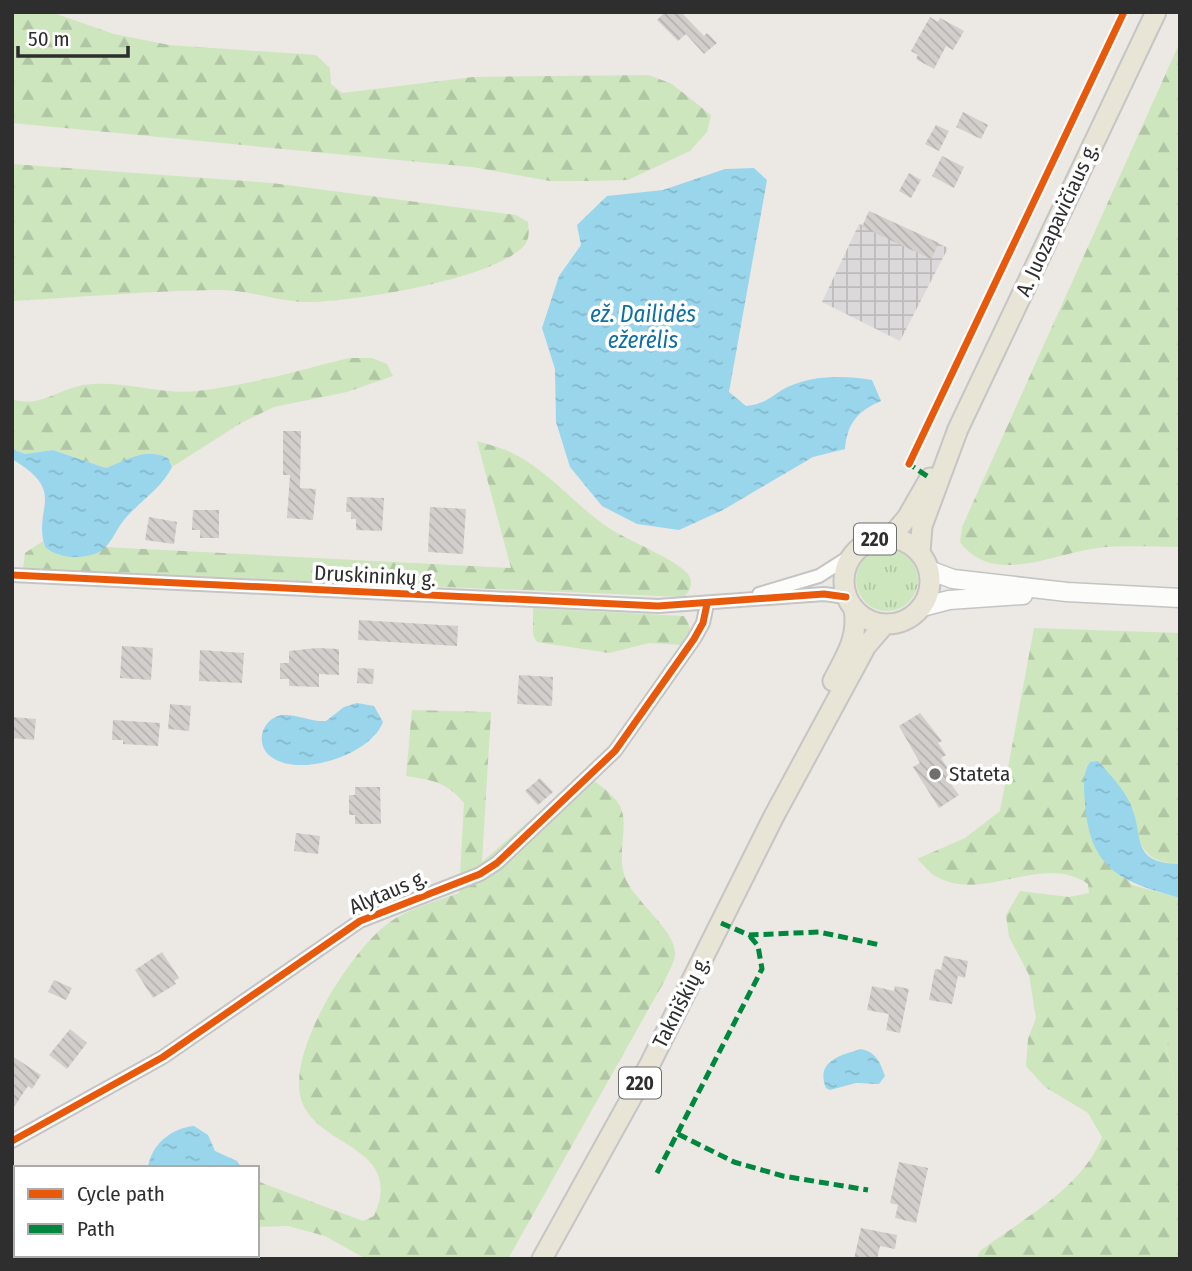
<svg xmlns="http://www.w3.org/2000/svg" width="1192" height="1271" font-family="'Fira Sans Condensed',sans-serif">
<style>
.industrial{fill:url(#industrial-grid)}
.grass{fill:url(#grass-tufts)}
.forest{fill:url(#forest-firs)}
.water{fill:url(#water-ripples)}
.building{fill:url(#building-back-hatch)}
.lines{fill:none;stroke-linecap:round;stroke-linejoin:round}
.minor-casing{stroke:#c5c4c5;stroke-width:16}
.secondary-casing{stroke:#c5c4c5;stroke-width:21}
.primary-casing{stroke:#c6c5c4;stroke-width:23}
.minor{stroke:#fcfcfb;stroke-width:12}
.secondary{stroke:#fcfcfb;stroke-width:18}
.primary{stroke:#e8e4d6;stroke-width:19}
.quiet{stroke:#00873e;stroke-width:5;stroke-dasharray:10 5;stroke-linecap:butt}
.cycleway-casing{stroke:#fff;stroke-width:11}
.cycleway{stroke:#e8590c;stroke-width:7}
.poi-dot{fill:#706f6e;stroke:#fff;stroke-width:2.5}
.labels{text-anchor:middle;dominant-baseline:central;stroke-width:7;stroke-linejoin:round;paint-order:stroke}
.shield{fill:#fff;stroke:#6d6d6d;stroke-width:2}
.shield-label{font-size:19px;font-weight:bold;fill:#2e2e2e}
.street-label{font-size:21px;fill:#2e2e2e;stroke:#fff}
.poi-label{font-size:21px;fill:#2e2e2e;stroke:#fff;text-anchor:start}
.water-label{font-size:23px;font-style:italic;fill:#0d6fa3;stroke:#fff}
</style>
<defs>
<pattern id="industrial-grid" width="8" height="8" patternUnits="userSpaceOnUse" patternTransform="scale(1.75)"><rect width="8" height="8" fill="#dcd9db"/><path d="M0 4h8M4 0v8" fill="none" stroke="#bdbbbc"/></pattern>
<pattern id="grass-tufts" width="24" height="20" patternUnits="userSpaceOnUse" patternTransform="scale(1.75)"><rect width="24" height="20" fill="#cee6be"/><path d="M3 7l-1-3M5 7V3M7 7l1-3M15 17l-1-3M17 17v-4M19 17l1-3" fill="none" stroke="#b1c6a4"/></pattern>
<pattern id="forest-firs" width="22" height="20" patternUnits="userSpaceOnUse" patternTransform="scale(1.75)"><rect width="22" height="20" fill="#cee6be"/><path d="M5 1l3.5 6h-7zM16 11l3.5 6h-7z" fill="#b1c6a4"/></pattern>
<pattern id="water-ripples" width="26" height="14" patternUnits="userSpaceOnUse" patternTransform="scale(1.75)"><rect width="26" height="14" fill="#99d6ec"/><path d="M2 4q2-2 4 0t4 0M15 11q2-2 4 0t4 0" fill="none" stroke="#84b8cb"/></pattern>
<pattern id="building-back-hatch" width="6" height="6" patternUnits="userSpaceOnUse" patternTransform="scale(1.75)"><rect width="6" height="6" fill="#d1cecb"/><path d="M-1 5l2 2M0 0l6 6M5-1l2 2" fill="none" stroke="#b4b1af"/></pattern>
</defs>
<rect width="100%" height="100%" fill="#ece8e4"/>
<!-- industrial -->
<path class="industrial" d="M869,211l79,37 -48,93 -78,-39 37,-78 4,1z"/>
<!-- grass -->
<path class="grass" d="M856 580a31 31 0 1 1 62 0a31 31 0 1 1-62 0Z
M1180,1030v80l-14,-65z"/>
<!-- forest -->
<path class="forest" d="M12,12h39l63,22 55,11 147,10 14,13 1,16 11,9 131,-16 176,-2 23,9 39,31 -4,17 -17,19 -62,29 -38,1h-40l-78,-14 -460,-44z
M1180,42v505c-27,0 -56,-2 -82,1 -44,5 -105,39 -138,-6l2,-15z
M12,164l260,19 244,32 12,7c1,10 2,17 -5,25 -34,33 -161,53 -209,55 -31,1 -63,-12 -95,-12 -69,1 -138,7 -207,11z
M349,358h23l15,6 6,12 -46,16 -73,15 -33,16 -69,44 -4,-9c-23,-11 -41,2 -62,10l-52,-18 -29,4 -13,-5v-50c26,10 46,-10 72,-14 37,-6 75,10 113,6 50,-5 103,-21 152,-33z
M477,441c10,3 22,6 31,10 40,18 68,56 104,79 18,11 64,30 75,43 7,8 4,18 -3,24l-661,-28 2,-16 18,-12 2,6 52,6 8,-6 406,21z
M533,608l151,8c8,10 8,18 -1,29l-34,-2 -40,10 -72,-11 -4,-7z
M1034,628l146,5v231c-40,-1 -42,-23 -47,-56l-49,-21 7,51 41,47 48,13v132l-14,16 14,64v149h-204l5,-9c41,-30 103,-64 121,-113l-14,-24 -43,-26 -19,-21 2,-27 8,-21 -7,-43 -20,-38 -3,-22 14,-24 49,6 20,-4 -1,-9c-45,-32 -103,19 -151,-7 -7,-3 -14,-13 -20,-18l48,-21 35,-27z
M412,710l79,2 -9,150 102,-89c11,9 29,20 36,33 10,19 -5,49 6,74 10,22 51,52 49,75 -1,8 -7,18 -10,25l-157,279h-142l-41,-23 -37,-10 -31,1v-46l106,40 11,-5c31,-70 -54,-67 -72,-114 -18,-47 49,-153 88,-180 20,-14 47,-21 69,-29l5,-90c-17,-21 -32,-23 -58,-27z"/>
<!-- water -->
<path class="water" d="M754,168l13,12 -38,212 17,14c24,-2 28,-15 49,-22 24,-9 53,-8 77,-4l9,21c-23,10 -34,22 -36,48l-32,8 -90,53 -44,20 -42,-6 -35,-18 -32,-39 -14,-45 -1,-53 -13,-41 17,-52 22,-31 -4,-20 30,-29 56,-6 62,-21z
M12,449l13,5 28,-4 53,18c21,-8 39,-21 62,-10l4,9c-11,23 -37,37 -51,57 -7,10 -12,24 -24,29 -17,7 -39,5 -52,-6 -13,-40 24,-54 -33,-88z
M357,703l17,3 9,16c-12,33 -85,57 -113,34 -16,-13 -7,-39 13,-41 14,-1 28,7 43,6l18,-14z
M1098,761c12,14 29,31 35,49 10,31 0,53 47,54v34c-57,-16 -90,-27 -95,-94 -1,-14 -3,-31 5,-42z
M861,1049c15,3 19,13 24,27l-6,8 -23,-1 -26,7 -4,-2c-11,-27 15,-33 35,-39z
M194,1126l14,9 7,16 22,10 5,7h-94c3,-24 24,-40 46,-42z"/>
<!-- building -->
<path class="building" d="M665,12h16l23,24 3,-3 10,10 -13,11 -18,-20 -8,7 -21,-21z
M930,17l8,5 2,-4 24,13 -11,19 -7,-4 -12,23 -18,-10 2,-4 -7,-4z
M963,112l25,13 -7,14 -25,-12z
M936,125l13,6 -10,20 -14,-7z
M942,156l22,11 -10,21 -22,-12z
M909,173l12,7 -10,18 -12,-7z
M869,211l70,32 -8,16 -69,-32z
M283,431h18l-1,57 16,1 -3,31 -26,-2 3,-43h-7z
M347,497l37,1 -2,33 -26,-1v-11h-5v-7h-5z
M430,507l36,2 -3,45 -35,-2z
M193,510h26v28h-19v-8h-8z
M149,517l28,5 -3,22 -29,-4z
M359,620l99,6 -1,20 -99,-6z
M122,646l31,2 -2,32 -31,-2z
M317,648l22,1v26l-20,-1v13l-30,-1v-7h-9v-16h9v-12z
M200,650l44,3 -2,30 -43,-2z
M358,668l16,1 -1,15 -16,-1z
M519,675l34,2 -1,29 -35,-2z
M170,704l21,2 -2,25 -21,-2z
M920,713l22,28 -4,2 8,12 -5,3 15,23 -5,3 8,11 -20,13 -26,-41 7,-4 -21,-37z
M12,717l24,2 -2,21 -22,-2z
M113,720l47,3 -2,23 -35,-2v-4h-11z
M540,778l13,14 -15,13 -13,-14z
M355,787h25l1,37h-26v-9h-6v-20h6z
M296,833l24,3 -2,18 -24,-3z
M162,952l17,26 -5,3 2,3 -23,14 -18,-28z
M944,956l24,5 -3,17 -7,-2 -6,28 -23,-4 6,-31 6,1z
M54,980l18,8 -6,12 -18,-8z
M872,986l22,5 1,-5 14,3 -9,44 -14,-3 3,-16 -22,-4z
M70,1029l17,14 -20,26 -18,-14z
M12,1056l29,19 -9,14 -4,-3 -16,24z
M899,1162l29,6 -12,55 -21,-5 3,-13 -8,-2z
M861,1228l36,7 -2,14 -15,-3 -3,13h-23z"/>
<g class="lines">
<!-- minor casing -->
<g class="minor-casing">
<path id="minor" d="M12,575l646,31 166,-12 22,3
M759,594l60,-18 33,-21
M12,1141l151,-84 197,-136 120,-47 17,-11 118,-112 79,-112 9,-16 4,-19"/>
</g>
<!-- secondary casing -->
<g class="secondary-casing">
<path id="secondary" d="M929,570l24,9 114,13 113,6
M922,607l27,-7 74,-5"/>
</g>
<!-- primary casing -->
<g class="primary-casing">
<path id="primary" d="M844 581a43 43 0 1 1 86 0a43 43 0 1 1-86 0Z
M890,538l17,-20 23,-40
M920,553l2,-27 36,-97 198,-417
M833,681c12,-24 26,-43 21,-71
M542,1259l108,-195 124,-248 92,-170 18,-21"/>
</g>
<!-- minor -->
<use href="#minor" class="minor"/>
<!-- secondary -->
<use href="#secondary" class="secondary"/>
<!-- primary -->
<use href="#primary" class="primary"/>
<!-- quiet -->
<path class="quiet" d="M910,461l-1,3 21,14
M721,923l28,12 70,-3 61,13
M678,1134l56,28 49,14 85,14
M657,1173l105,-204 -4,-23 -9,-11"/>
<!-- cycleway casing -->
<g class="cycleway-casing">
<path id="cycleway" d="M909,464l215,-452
M12,575l646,31 166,-12 22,3
M12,1141l151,-84 197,-136 120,-47 17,-11 118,-112 79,-112 9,-16 4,-19"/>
</g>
<!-- cycleway -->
<use href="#cycleway" class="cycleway"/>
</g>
<!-- markers -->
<circle class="poi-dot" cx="935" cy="774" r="7"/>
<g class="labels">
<!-- shield labels -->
<g class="shield">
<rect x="854" y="523.5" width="42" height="31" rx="5"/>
<rect x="619" y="1067.5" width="42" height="31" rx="5"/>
</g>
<g class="shield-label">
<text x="875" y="539">220</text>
<text x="640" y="1083">220</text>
</g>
<!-- street labels -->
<g class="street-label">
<text transform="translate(1057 220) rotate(-65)">A. Juozapavičiaus g.</text>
<text transform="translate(375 576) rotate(3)">Druskininkų g.</text>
<text transform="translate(388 892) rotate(-23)">Alytaus g.</text>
<text transform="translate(681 1002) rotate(-63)">Takniškių g.</text>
</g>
<!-- poi labels -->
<g class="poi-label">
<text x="949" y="774">Stateta</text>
</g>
<!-- water labels -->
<g class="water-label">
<text x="643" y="314">ež. Dailidės<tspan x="643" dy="26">ežerėlis</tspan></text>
</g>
</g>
<!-- border -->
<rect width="1192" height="1271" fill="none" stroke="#2e2e2e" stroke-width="28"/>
<!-- legend -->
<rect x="14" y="1166" width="245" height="91" fill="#ffffff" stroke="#ababab" stroke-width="2"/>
<rect x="28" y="1189" width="35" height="10" fill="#e8590c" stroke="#ababab" stroke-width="2"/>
<text x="77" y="1201" font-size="21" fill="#2e2e2e">Cycle path</text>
<rect x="28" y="1224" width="35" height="10" fill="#00873e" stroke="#ababab" stroke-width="2"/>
<text x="77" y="1236" font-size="21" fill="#2e2e2e">Path</text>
<!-- scale -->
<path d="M18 46v10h110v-10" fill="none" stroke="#2e2e2e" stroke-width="3.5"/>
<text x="28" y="46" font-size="21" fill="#2e2e2e" stroke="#ffffff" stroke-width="5" paint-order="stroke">50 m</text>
</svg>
